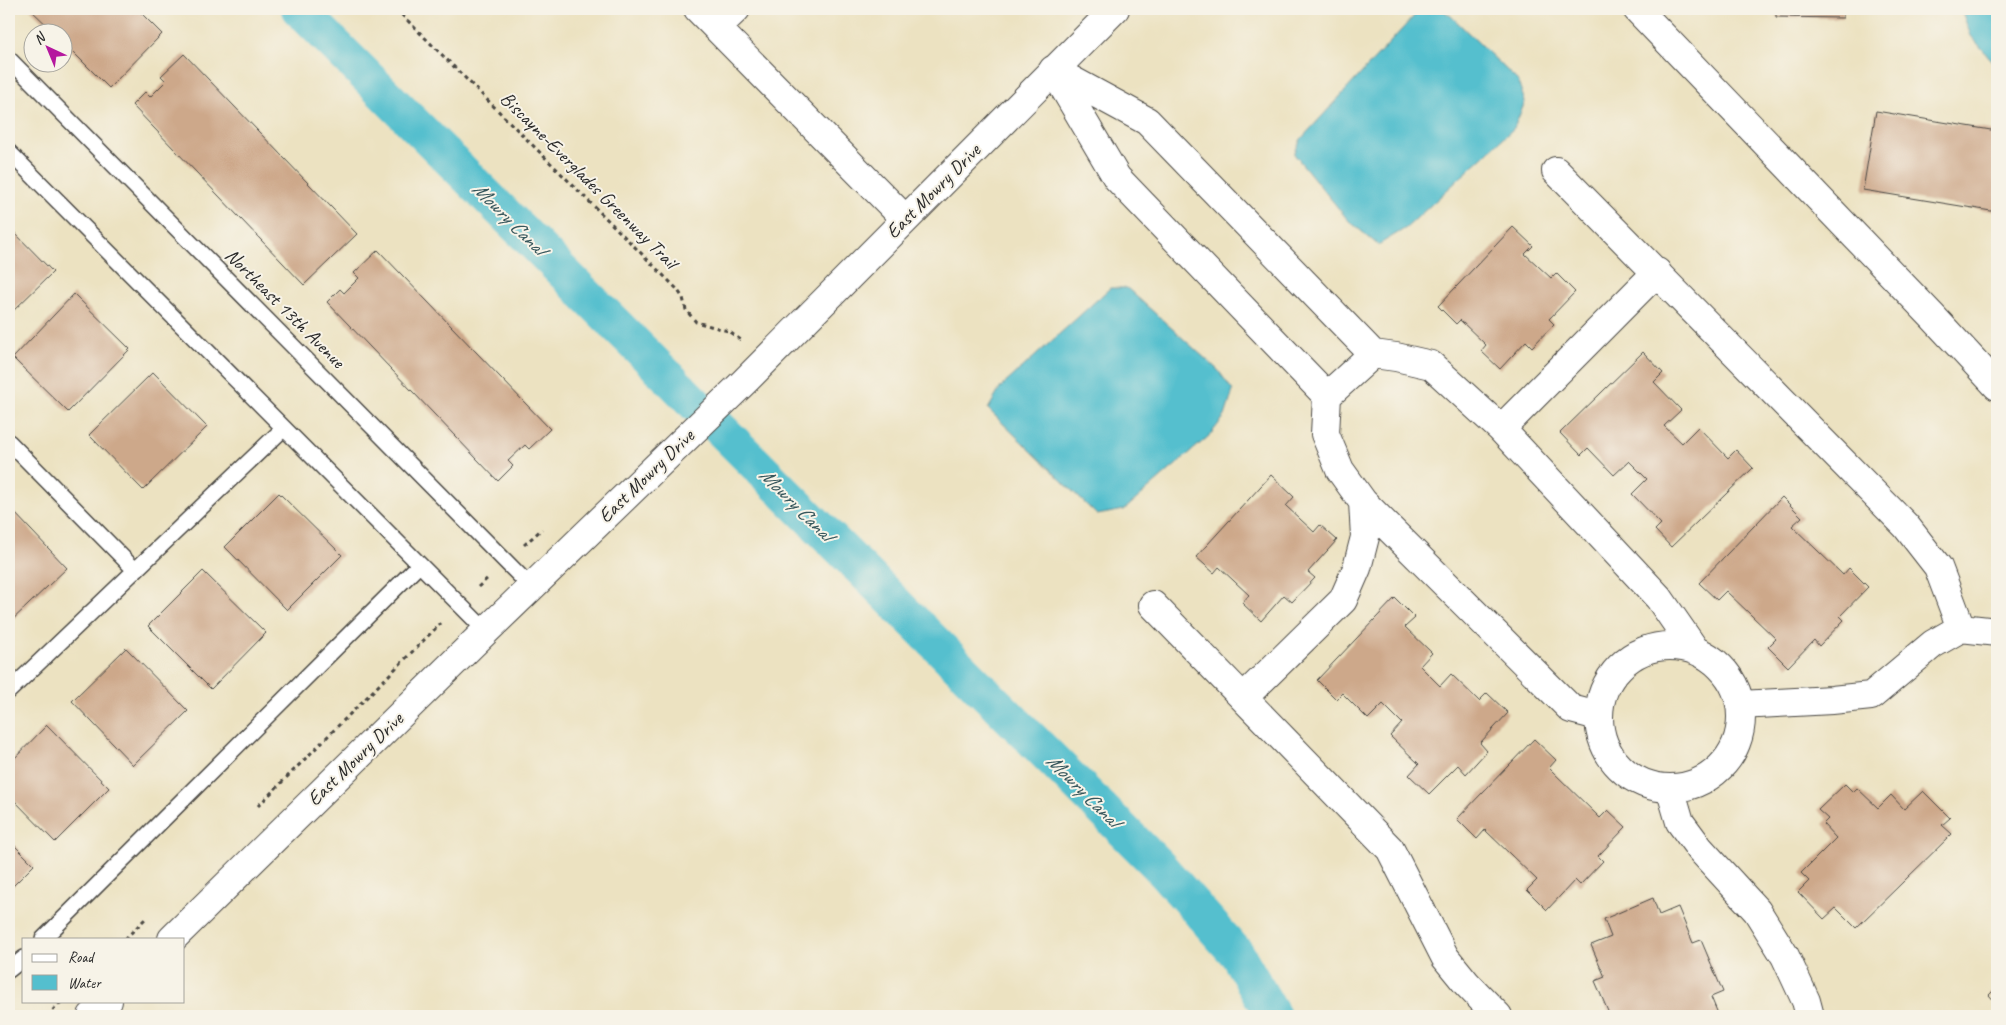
<svg xmlns="http://www.w3.org/2000/svg" width="2006" height="1025" font-family="Caveat,sans-serif">
<style>
.water{fill:#54bfce;stroke:#40757c}
.lines{fill:none;stroke-linecap:round;stroke-linejoin:round}
.canal{stroke:#54bfce;stroke-width:36}
.building{fill:#cda88a}
.service-casing{stroke:#484642;stroke-width:18}
.minor-casing{stroke:#484642;stroke-width:30}
.tertiary-casing{stroke:#484642;stroke-width:30}
.path{stroke:#484642;stroke-width:3;stroke-dasharray:4 4;stroke-linecap:butt}
.service{stroke:#fff;stroke-width:15}
.minor{stroke:#fff;stroke-width:28}
.tertiary{stroke:#fff;stroke-width:28}
.labels{text-anchor:middle;dominant-baseline:central;stroke-width:4;stroke-linejoin:round;paint-order:stroke}
.street-label{font-size:20px;fill:#2b2b2b;stroke:#f7f3e8}
.water-label{font-size:21px;font-style:italic;fill:#37575c;stroke:#f7f3e8}
</style>
<rect width="100%" height="100%" fill="#f7f3e8"/>
<filter id="ink" filterUnits="userSpaceOnUse"><feTurbulence type="fractalNoise" baseFrequency=".02" numOctaves="2"/><feDisplacementMap in="SourceGraphic" scale="10" xChannelSelector="R" yChannelSelector="G"/><feConvolveMatrix kernelMatrix="1 2 1 2 8 2 1 2 1" color-interpolation-filters="sRGB"/></filter>
<filter id="wash" filterUnits="userSpaceOnUse"><feTurbulence type="fractalNoise" baseFrequency=".0096" numOctaves="4" result="noise"/><feDisplacementMap in="SourceGraphic" scale="20" xChannelSelector="R" yChannelSelector="G"/><feGaussianBlur stdDeviation="1.12" result="paint"/><feColorMatrix in="noise" values="0 0 0 0 0 0 0 0 0 0 0 0 0 0 0 0 0 1.4 0 .05"/><feComposite in="paint" operator="in"/></filter>
<g filter="url(#wash)">
<rect width="100%" height="100%" fill="#ece2c1"/>
<!-- water -->
<path class="water" d="M1426,9h15l10,7 67,65 7,21 -11,26 -108,100 -28,17 -30,-25 -54,-66 7,-15 114,-124z
M1961,9h36v57l-26,-30z
M1110,288h17l91,82 15,21 -8,25 -16,20 -85,74 -27,5 -109,-106 13,-22z"/>
<g class="lines">
<!-- canal -->
<path class="canal" d="M299,9l859,856 79,89 36,62"/>
</g>
<g id="blocks">
<!-- building -->
<path class="building" d="M30,9h107l25,25 -53,54 -47,-47v-9h-8z
M1776,9h67v9l-67,-1z
M184,54l173,180 -53,51 -172,-180 13,-13 5,5 16,-16 -5,-5z
M1876,111l121,20v81l-134,-22z
M9,227l44,45 -44,43z
M1513,227l20,19 -8,8 26,24 5,-5 19,19 -26,27 5,5 -22,23 -6,-6 -26,28 -19,-18 5,-6 -26,-25 -4,4 -18,-18z
M378,250l172,179 -21,20 -4,-4 -17,16 5,5 -15,15 -171,-179 13,-13 4,4 15,-15 -5,-5z
M74,294l56,55 -62,63 -55,-54z
M1643,352l20,21 -9,9 27,28 -17,16 18,17 16,-16 30,31 8,-8 17,18 -82,79 -16,-17 6,-6 -29,-30 15,-15 -18,-18 -15,14 -26,-27 -7,7 -21,-22z
M153,372l54,55 -64,63 -54,-55z
M1271,475l23,22 -8,9 28,26 6,-7 17,15 -29,32 7,6 -23,24 -8,-7 -23,26 -19,-18 7,-8 -30,-28 -5,6 -18,-16z
M279,493l63,62 -55,55 -62,-63z
M1782,497l20,20 -10,9 51,49 6,-7 19,19 -28,29 4,4 -25,26 -5,-6 -26,27 -20,-20 8,-8 -50,-48 -9,9 -18,-17z
M13,511l54,57 -58,55v-108z
M203,571l63,62 -55,56 -63,-63z
M1395,598l20,20 -10,9 27,26 -12,13 20,20 11,-12 28,27 8,-8 21,20 -28,30 7,8 -21,23 -8,-9 -29,29 -20,-19 10,-11 -29,-28 12,-13 -19,-19 -15,15 -26,-26 -6,6 -19,-19z
M126,648l62,63 -55,54 -61,-64z
M47,725l62,63 -54,54 -46,-47v-31z
M1534,739l22,21 -7,8 51,50 8,-8 18,17 -28,29 5,5 -23,24 -5,-5 -28,30 -20,-20 10,-10 -52,-50 -8,9 -20,-20z
M1845,784l8,8 4,-4 21,20 13,-13 13,14 19,-18 27,27 -8,7 10,9 -96,94 -20,-20 -12,11 -26,-27 11,-11 -8,-8 35,-35 -13,-14 5,-5 -10,-9z
M9,840l25,25 -25,25z
M1653,898l6,17 19,-8 15,36 8,-3 22,52 -12,5 8,19h-109l-15,-35 10,-4 -14,-32 20,-8 -7,-18z
M1997,987v17l-8,-9z"/>
</g>
</g>
<g filter="url(#ink)">
<use href="#blocks" fill-opacity="0" stroke="#484642" stroke-width="1"/>
<g class="lines">
<!-- service casing -->
<g class="service-casing">
<path id="service" d="M9,59l522,528
M9,152l477,479
M9,442l126,128
M9,691l274,-262
M43,939l376,-374
M9,970l15,-12"/>
</g>
<!-- minor casing -->
<g class="minor-casing">
<path id="minor" d="M698,9l207,210
M1637,9l295,307 65,70
M717,27l19,-18
M1053,70l94,51 226,233 23,3 35,8 70,64 158,169 36,52
M1054,71l63,107 210,218
M1556,171l350,355 32,41 23,61
M1373,354l-46,42 -2,38 15,36 23,32 208,207 27,7
M1501,429l156,-157
M1153,605l237,244 55,108 22,27 31,32
M1599 717a71 71 0 1 1 142 0a71 71 0 1 1-142 0Z
M1244,697l99,-97 14,-32 8,-31 -2,-35
M1740,705l92,-5 39,-4 62,-52 28,-16 36,4
M1670,788l10,34 20,27 57,62 28,45 21,45 4,15"/>
</g>
<!-- tertiary casing -->
<g class="tertiary-casing">
<path id="tertiary" d="M172,939l314,-308 258,-249 371,-373
M92,1016l16,-15"/>
</g>
<!-- path -->
<path class="path" d="M396,9l281,280 6,9 3,12 10,12 32,9 13,9
M524,545l18,-16
M478,587l10,-9
M258,806l183,-183
M125,939l21,-21
M47,1016l15,-15"/>
<!-- service -->
<use href="#service" class="service"/>
<!-- minor -->
<use href="#minor" class="minor"/>
<!-- tertiary -->
<use href="#tertiary" class="tertiary"/>
</g>
</g>
<g class="labels">
<!-- street labels -->
<g class="street-label">
<text transform="translate(589 180) rotate(45)">Biscayne-Everglades Greenway Trail</text>
<text transform="translate(933 191) rotate(-45)">East Mowry Drive</text>
<text transform="translate(285 308) rotate(45)">Northeast 13th Avenue</text>
<text transform="translate(646 476) rotate(-44)">East Mowry Drive</text>
<text transform="translate(355 759) rotate(-44)">East Mowry Drive</text>
</g>
<!-- water labels -->
<g class="water-label">
<text transform="translate(509 218) rotate(45)">Mowry Canal</text>
<text transform="translate(796 504) rotate(45)">Mowry Canal</text>
<text transform="translate(1083 790) rotate(45)">Mowry Canal</text>
</g>
</g>
<!-- margin -->
<rect width="2006" height="1025" fill="none" stroke="#f7f3e8" stroke-width="30"/>
<!-- legend -->
<rect x="22" y="938" width="162" height="65" fill="#f7f3e8" stroke="#a5a39c"/>
<rect x="32" y="954" width="25" height="8" fill="#ffffff" stroke="#a5a39c"/>
<text x="68" y="962" font-size="15" fill="#2b2b2b">Road</text>
<rect x="32" y="975" width="25" height="15" fill="#54bfce" stroke="#a5a39c"/>
<text x="68" y="988" font-size="15" fill="#2b2b2b">Water</text>
<!-- north arrow -->
<g transform="translate(48 48) rotate(316)"><circle r="24" fill="#f7f3e8" stroke="#a5a39c"/>
<path d="M0-4L9 19L0 12L-9 19Z" fill="#b5179e"/>
<text y="-8" font-size="14" font-weight="bold" text-anchor="middle" fill="#2b2b2b">N</text>
</g>
</svg>
